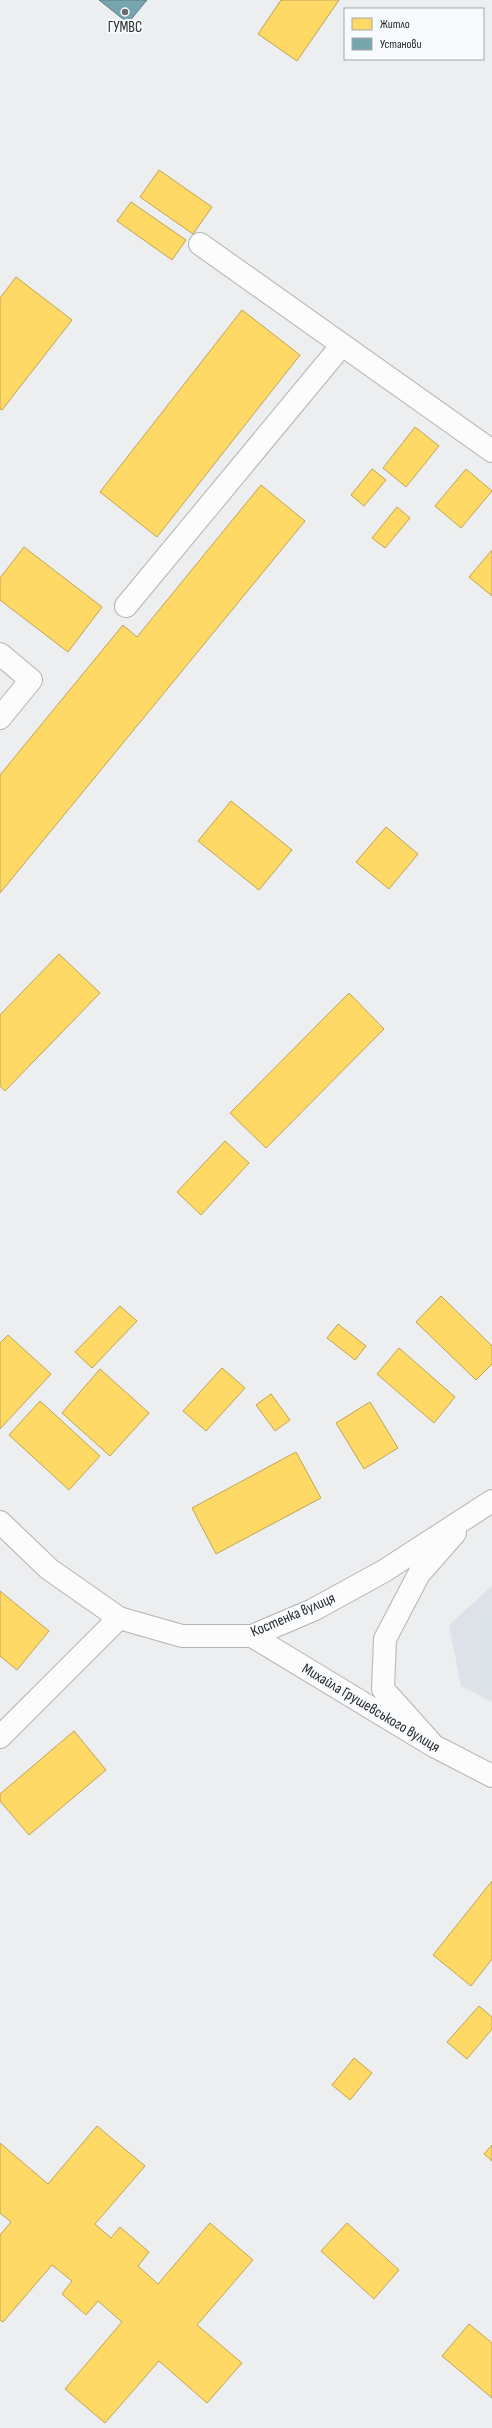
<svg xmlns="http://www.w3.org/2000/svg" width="492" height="2428" font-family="'Sofia Sans Condensed',sans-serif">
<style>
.built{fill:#dde2e9}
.homes{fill:#ffd966;stroke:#bea453}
.public{fill:#76a5af;stroke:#5e7f86}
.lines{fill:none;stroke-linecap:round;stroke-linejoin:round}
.minor-casing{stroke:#b2b3b4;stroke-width:24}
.minor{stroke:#fcfcfd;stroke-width:22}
.poi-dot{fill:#6b6d6e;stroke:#f8fbfe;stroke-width:1.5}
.labels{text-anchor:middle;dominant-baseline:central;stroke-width:4;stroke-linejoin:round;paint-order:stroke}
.poi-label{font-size:15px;fill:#262728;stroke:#f8fbfe}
.street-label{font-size:15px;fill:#262728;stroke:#f8fbfe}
</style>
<rect width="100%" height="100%" fill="#eceef0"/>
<!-- built -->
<path class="built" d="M492,1586v116l-31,-16 -12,-61z"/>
<!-- homes -->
<path class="homes" d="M281,0h58l-42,61 -39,-27z
M159,170l53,37 -19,27 -53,-37z
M131,202l55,38 -14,20 -55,-39z
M16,277l56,43 -70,90 -2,-1v-111z
M242,310l58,45 -143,182 -57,-45z
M415,427l24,19 -33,41 -23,-19z
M372,469l14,11 -22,26 -13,-11z
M466,469l26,22 -31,37 -26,-22z
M261,485l44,36 -305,372v-118l123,-150 14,12z
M397,507l13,11 -25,30 -13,-10z
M24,547l78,60 -34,45 -68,-52v-22z
M492,550v46l-23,-19z
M231,801l61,49 -33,40 -61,-49z
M386,827l32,27 -29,35 -33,-27z
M59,954l41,39 -95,98 -5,-5v-71z
M349,993l35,36 -118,119 -36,-35z
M225,1141l24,22 -48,52 -24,-23z
M441,1296l51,50v18l-16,16 -60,-58z
M120,1306l17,15 -45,47 -17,-16z
M338,1324l28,22 -11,14 -28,-22z
M8,1335l43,39 -51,55v-86z
M399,1348l56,49 -21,26 -57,-49z
M222,1368l23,20 -39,43 -23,-20z
M100,1369l49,44 -39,43 -48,-43z
M271,1394l19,26 -15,11 -19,-26z
M40,1401l60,55 -31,34 -60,-55z
M370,1402l28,46 -34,21 -28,-46z
M296,1452l25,46 -105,56 -24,-46z
M0,1591l49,40 -32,39 -17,-14z
M74,1731l32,39 -77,65 -29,-34v-7z
M492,1881v78l-21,27 -38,-31z
M479,2006l13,11v12l-25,30 -20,-17z
M354,2058l18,15 -22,27 -18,-15z
M97,2126l48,40 -50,58 16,14 9,-11 29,25 -11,14 20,18 52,-61 43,37 -56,65 45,38 -35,40 -48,-42 -54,62 -40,-34 57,-67 -24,-21 -12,14 -24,-21 10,-13 -20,-16 -49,57 -3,-2v-85l11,-13 -11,-9v-70l48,41z
M492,2145v16l-8,-7z
M347,2223l52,47 -25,29 -53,-48z
M469,2324l23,19v55l-50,-42z"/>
<!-- public -->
<path class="public" d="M99,0h48l-19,23z"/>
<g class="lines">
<!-- minor casing -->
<g class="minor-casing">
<path id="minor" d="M200,244l292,207
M126,606l216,-261
M0,654l31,26 -31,38
M0,1522l49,47 70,49 63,18h70l61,-26 71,-39 108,-70
M252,1636l182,110 58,30
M0,1737l119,-119
M434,1746l-51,-57 2,-50 34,-65 36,-41"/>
</g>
<!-- minor -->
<use href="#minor" class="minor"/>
</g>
<!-- markers -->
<circle class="poi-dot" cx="125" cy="12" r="4"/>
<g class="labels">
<!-- poi labels -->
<g class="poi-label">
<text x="125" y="27">ГУМВС</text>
</g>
<!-- street labels -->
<g class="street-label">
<text transform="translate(293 1615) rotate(-23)">Костенка вулиця</text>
<text transform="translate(371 1708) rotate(31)">Михайла Грушевського вулиця</text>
</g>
</g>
<!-- legend -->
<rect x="344" y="8" width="140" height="52" fill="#f8fbfe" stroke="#a4a6a8"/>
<rect x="352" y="18" width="20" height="12" fill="#ffd966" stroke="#a4a6a8"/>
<text x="380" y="28" font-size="12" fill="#262728">Житло</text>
<rect x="352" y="38" width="20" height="12" fill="#76a5af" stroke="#a4a6a8"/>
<text x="380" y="48" font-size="12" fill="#262728">Установи</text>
</svg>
